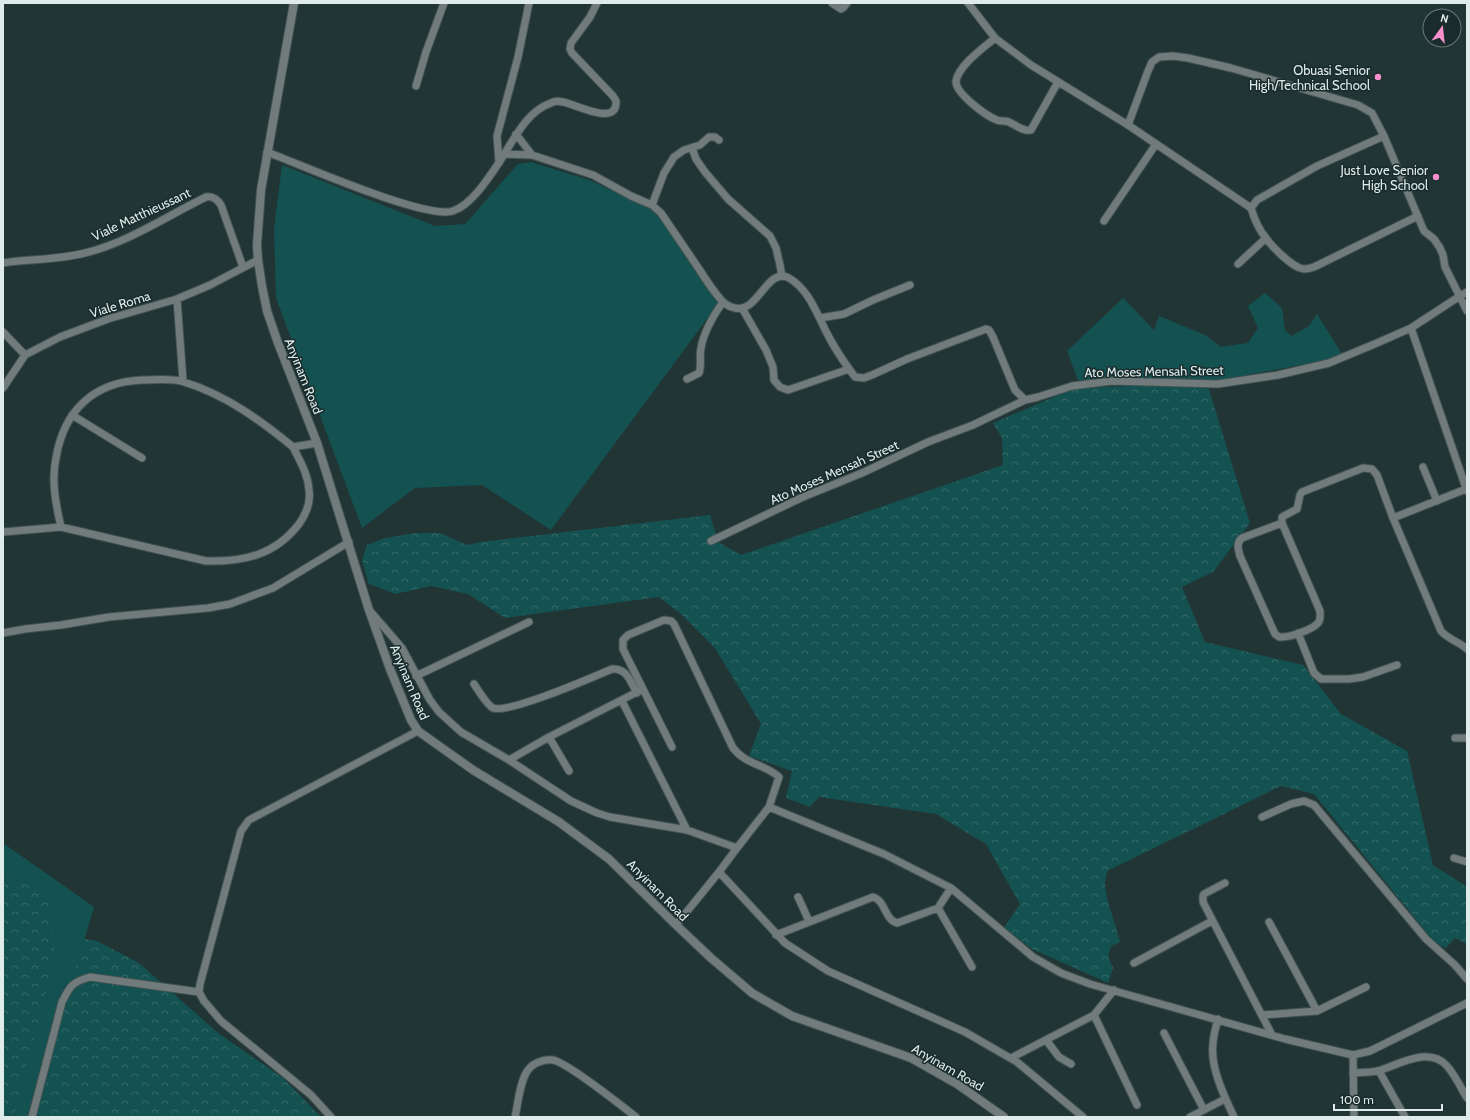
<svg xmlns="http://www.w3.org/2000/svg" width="1470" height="1120" font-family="Cabin,sans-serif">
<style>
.grass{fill:#145151}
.forest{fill:url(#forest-crowns)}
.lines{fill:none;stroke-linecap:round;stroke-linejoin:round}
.minor-casing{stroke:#405252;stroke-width:9}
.tertiary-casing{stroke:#405252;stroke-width:10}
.minor{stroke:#727b7b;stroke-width:7}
.tertiary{stroke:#727b7b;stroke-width:8}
.poi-dot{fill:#f790cd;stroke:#192b2b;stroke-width:1.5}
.labels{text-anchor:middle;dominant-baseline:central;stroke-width:3;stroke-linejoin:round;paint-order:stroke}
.poi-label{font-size:13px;fill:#dfeaea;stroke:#192b2b;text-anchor:end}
.street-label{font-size:13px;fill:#dfeaea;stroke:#192b2b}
</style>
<defs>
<pattern id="forest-crowns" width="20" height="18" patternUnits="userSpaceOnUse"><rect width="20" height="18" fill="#145151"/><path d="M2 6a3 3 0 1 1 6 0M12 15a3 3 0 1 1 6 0" fill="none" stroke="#366a6a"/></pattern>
</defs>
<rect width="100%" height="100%" fill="#223535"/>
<!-- grass -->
<path class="grass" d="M531,162l58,18 67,31 62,93 -167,226 -69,-45 -67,3 -53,40 -86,-230 -2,-69 8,-64 153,61 30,-2 53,-60z
M1265,293l17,15 3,22 6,6 18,-10 8,-12 27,43 -124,23h-142l-11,-29 56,-53 31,32 5,-14 46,19 16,12 27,-4 10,-15 -10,-22z
M3,843l91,64 -62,210h-29v-3l11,3 9,-235 -20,-5z"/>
<!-- forest -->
<path class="forest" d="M1132,386h76l42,137 -37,49 -31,15 23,55 98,23 38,49 66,37 26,114 34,22v57l-12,-6 -9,10 -10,-4 -122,-150 -33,-8 -174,85c0,4 -2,9 -2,12 1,21 11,40 15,59l-9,4 -3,10 5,12 -5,15 -76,-34 -28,-21 16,-24 -34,-60 -50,-30 -117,-17 -9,10 -24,-9 6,-27 -43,-15 12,-32 -46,-76 -33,-33 -23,-18 -154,21 -37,-24 -37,-8 -36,8 -26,-10 -7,-24 5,-15 18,-7 30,-5h25l27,12 13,-3 230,-27 8,27 23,13 262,-90 -1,-27 -9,-15 82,-35z
M3,877l20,5 26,18 6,57 -41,160 -11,-3z
M84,939l13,2 42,22 79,70 65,45 38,39h-289z"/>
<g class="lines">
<!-- minor casing -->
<g class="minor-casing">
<path id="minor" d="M832,3l9,6 3,-2 3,-4
M968,3l27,35 36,27 97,60
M995,38c-12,10 -36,27 -39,43 -1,12 30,35 41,39 4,2 8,0 12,2 7,3 14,10 22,8l27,-48
M416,86l10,-34 18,-49
M516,134l16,21
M692,148l4,11 9,13 23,27 42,37 6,12 4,17 2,11
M267,152c32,12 159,68 186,59 18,-6 35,-32 45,-47 15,-22 27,-52 53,-61 3,-2 8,-2 12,-1 10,1 55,26 53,-1l-3,-5 -41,-43 -2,-4 1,-6 19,-26 7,-14
M504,154l28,1 61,20 38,21 21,9 9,8c13,19 25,37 38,56 7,11 14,22 23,32 4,4 8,6 13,7 23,6 32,-42 54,-30 22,13 29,40 41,61 7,13 16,26 25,38l9,1 8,-3 35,-16 79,-30 3,1 4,7 19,46 3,7 10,10
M499,163l-2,-27 21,-79 11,-54
M652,205l12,-32 10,-16 10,-7 16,-5 9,-8h6l4,3
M1251,208l6,-8 60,-34 67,-30
M1418,216l-104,51c-3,1 -7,2 -10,2 -11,-1 -32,-22 -38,-31 -7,-8 -12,-20 -15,-30l-123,-83 20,-54 4,-9 7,-5 14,-1 15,2 43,10 127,37 14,8 12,23 40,95 10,8 6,9 3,7 2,12 22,44
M1104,221l52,-77
M3,263c27,-4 55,-3 82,-10 42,-10 82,-37 121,-56 7,-1 11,2 15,8l22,62
M1238,264l28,-26
M177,299l6,82
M742,308l24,42 7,17 1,13 6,7 8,3 61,-21
M820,318l24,-4 29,-14 37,-15
M1411,328l56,163
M3,332l22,23
M687,379l12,-6c3,-8 0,-17 2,-25 3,-17 12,-32 22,-46
M3,388l22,-33 35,-18 48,-18 69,-20 33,-14 48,-25
M72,415l70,43
M1423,467l14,34
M1393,518l73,-29
M1282,523l-40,15c-6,5 -4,11 -2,18l35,78 4,3c9,1 33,-7 39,-14 3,-3 2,-7 2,-12l-38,-88v-6l15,-8 3,-14 2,-3 61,-24 9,1 5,6 16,43 48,113c7,8 18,11 26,18
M61,527c-5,-22 -10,-46 -5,-69 8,-48 38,-76 86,-78 12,0 31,-2 42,2 42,13 76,38 109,65l24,-4
M3,532l58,-5 145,34c38,1 69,-6 93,-37 7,-10 12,-22 10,-34 -1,-16 -9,-29 -16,-43
M711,541l92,-44 59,-24 66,-31 45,-17 52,-25 13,-3 34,-11 40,-5 106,3 60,-9 51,-12 48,-20 34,-15 49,-32 7,-4
M370,611l32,37 28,52 9,12 22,20 48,28 62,41 26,12 13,4 77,13 50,18 -18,24 -43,53
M3,633l22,-4 36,-4 48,-8 99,-9 22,-4 43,-16 76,-46
M1298,633l16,40 7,6h28l14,-2 34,-12
M416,676l113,-54
M474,684c4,6 13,21 19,24 16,6 100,-31 119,-39 15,-1 18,12 25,24
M643,689l29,58
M622,701l65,129
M549,737l20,34
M1455,738h12
M509,760l40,-23 94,-48 -20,-40v-9l5,-5 36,-15 7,1 3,3 59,124c13,17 32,16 46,29l-10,30
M1262,817l29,-13 13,-3 10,4 112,134 29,26 12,14
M737,848l32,-41 115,47 67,34 82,69 28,16 29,11 195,55 68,16 17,-4 97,-48
M1454,858l13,4
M719,872l66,71 43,28 137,61 52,30 66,55
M1225,883l-21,11 -1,2v6l69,133
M798,897l11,24
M938,908l13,-20
M1269,922l48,89
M776,935l97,-38c13,4 11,22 24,26l41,-15 34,59
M1134,963l78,-42
M1094,1015l43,90
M1262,1015l55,-4 49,-24
M1218,1019c-2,8 -5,17 -5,25 -3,23 11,52 21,73
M1164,1033l40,77
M1046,1040l13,17 12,7
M1353,1055l1,62
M1011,1058l83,-43 20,-25
M1379,1071l26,46
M1353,1073c9,-1 19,0 28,-3 19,-6 48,-24 66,-4 8,9 14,22 20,32
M32,1117l30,-115c8,-16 10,-20 28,-25l109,15
M331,1117l-20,-22 -90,-74 -17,-20 -5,-9 1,-8 41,-153 8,-11 169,-89
M515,1117c3,-13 5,-37 13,-47 5,-7 16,-11 25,-10 13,2 69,46 83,57
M1190,1117l35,-18"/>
</g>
<!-- tertiary casing -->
<g class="tertiary-casing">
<path id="tertiary" d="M294,3l-33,187 -4,55 1,15 4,26 5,25 11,32 39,100 52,167 21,59 21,51 7,11 55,39 86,52 50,37 67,66 35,33 41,35 40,23 119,42 46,26 47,33"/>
</g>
<!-- minor -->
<use href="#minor" class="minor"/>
<!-- tertiary -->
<use href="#tertiary" class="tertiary"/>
</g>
<!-- markers -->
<g class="poi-dot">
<circle cx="1378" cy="77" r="4"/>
<circle cx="1436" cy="177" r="4"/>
</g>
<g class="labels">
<!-- poi labels -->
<g class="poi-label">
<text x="1370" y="70">Obuasi Senior<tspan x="1370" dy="15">High/Technical School</tspan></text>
<text x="1428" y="170">Just Love Senior<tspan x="1428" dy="15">High School</tspan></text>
</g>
<!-- street labels -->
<g class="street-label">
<text transform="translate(141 214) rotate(-25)">Viale Matthieussant</text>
<text transform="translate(120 304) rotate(-17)">Viale Roma</text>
<text transform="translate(1154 371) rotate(-1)">Ato Moses Mensah Street</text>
<text transform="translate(304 376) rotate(68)">Anyinam Road</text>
<text transform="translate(834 472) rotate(-24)">Ato Moses Mensah Street</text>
<text transform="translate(410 682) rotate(67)">Anyinam Road</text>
<text transform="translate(658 890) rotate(45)">Anyinam Road</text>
<text transform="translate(948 1067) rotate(30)">Anyinam Road</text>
</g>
</g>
<!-- border -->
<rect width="1470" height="1120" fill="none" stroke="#dfeaea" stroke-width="8"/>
<!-- north arrow -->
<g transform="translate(1442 28) rotate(15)"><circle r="19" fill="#192b2b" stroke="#687777"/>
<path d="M0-3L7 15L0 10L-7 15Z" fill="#f790cd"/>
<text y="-6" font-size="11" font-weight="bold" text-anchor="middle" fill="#dfeaea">N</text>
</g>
<!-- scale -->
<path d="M1334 1104v6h108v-6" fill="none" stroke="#dfeaea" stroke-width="2"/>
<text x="1340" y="1104" font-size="12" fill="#dfeaea" stroke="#192b2b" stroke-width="3" paint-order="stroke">100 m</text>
</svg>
